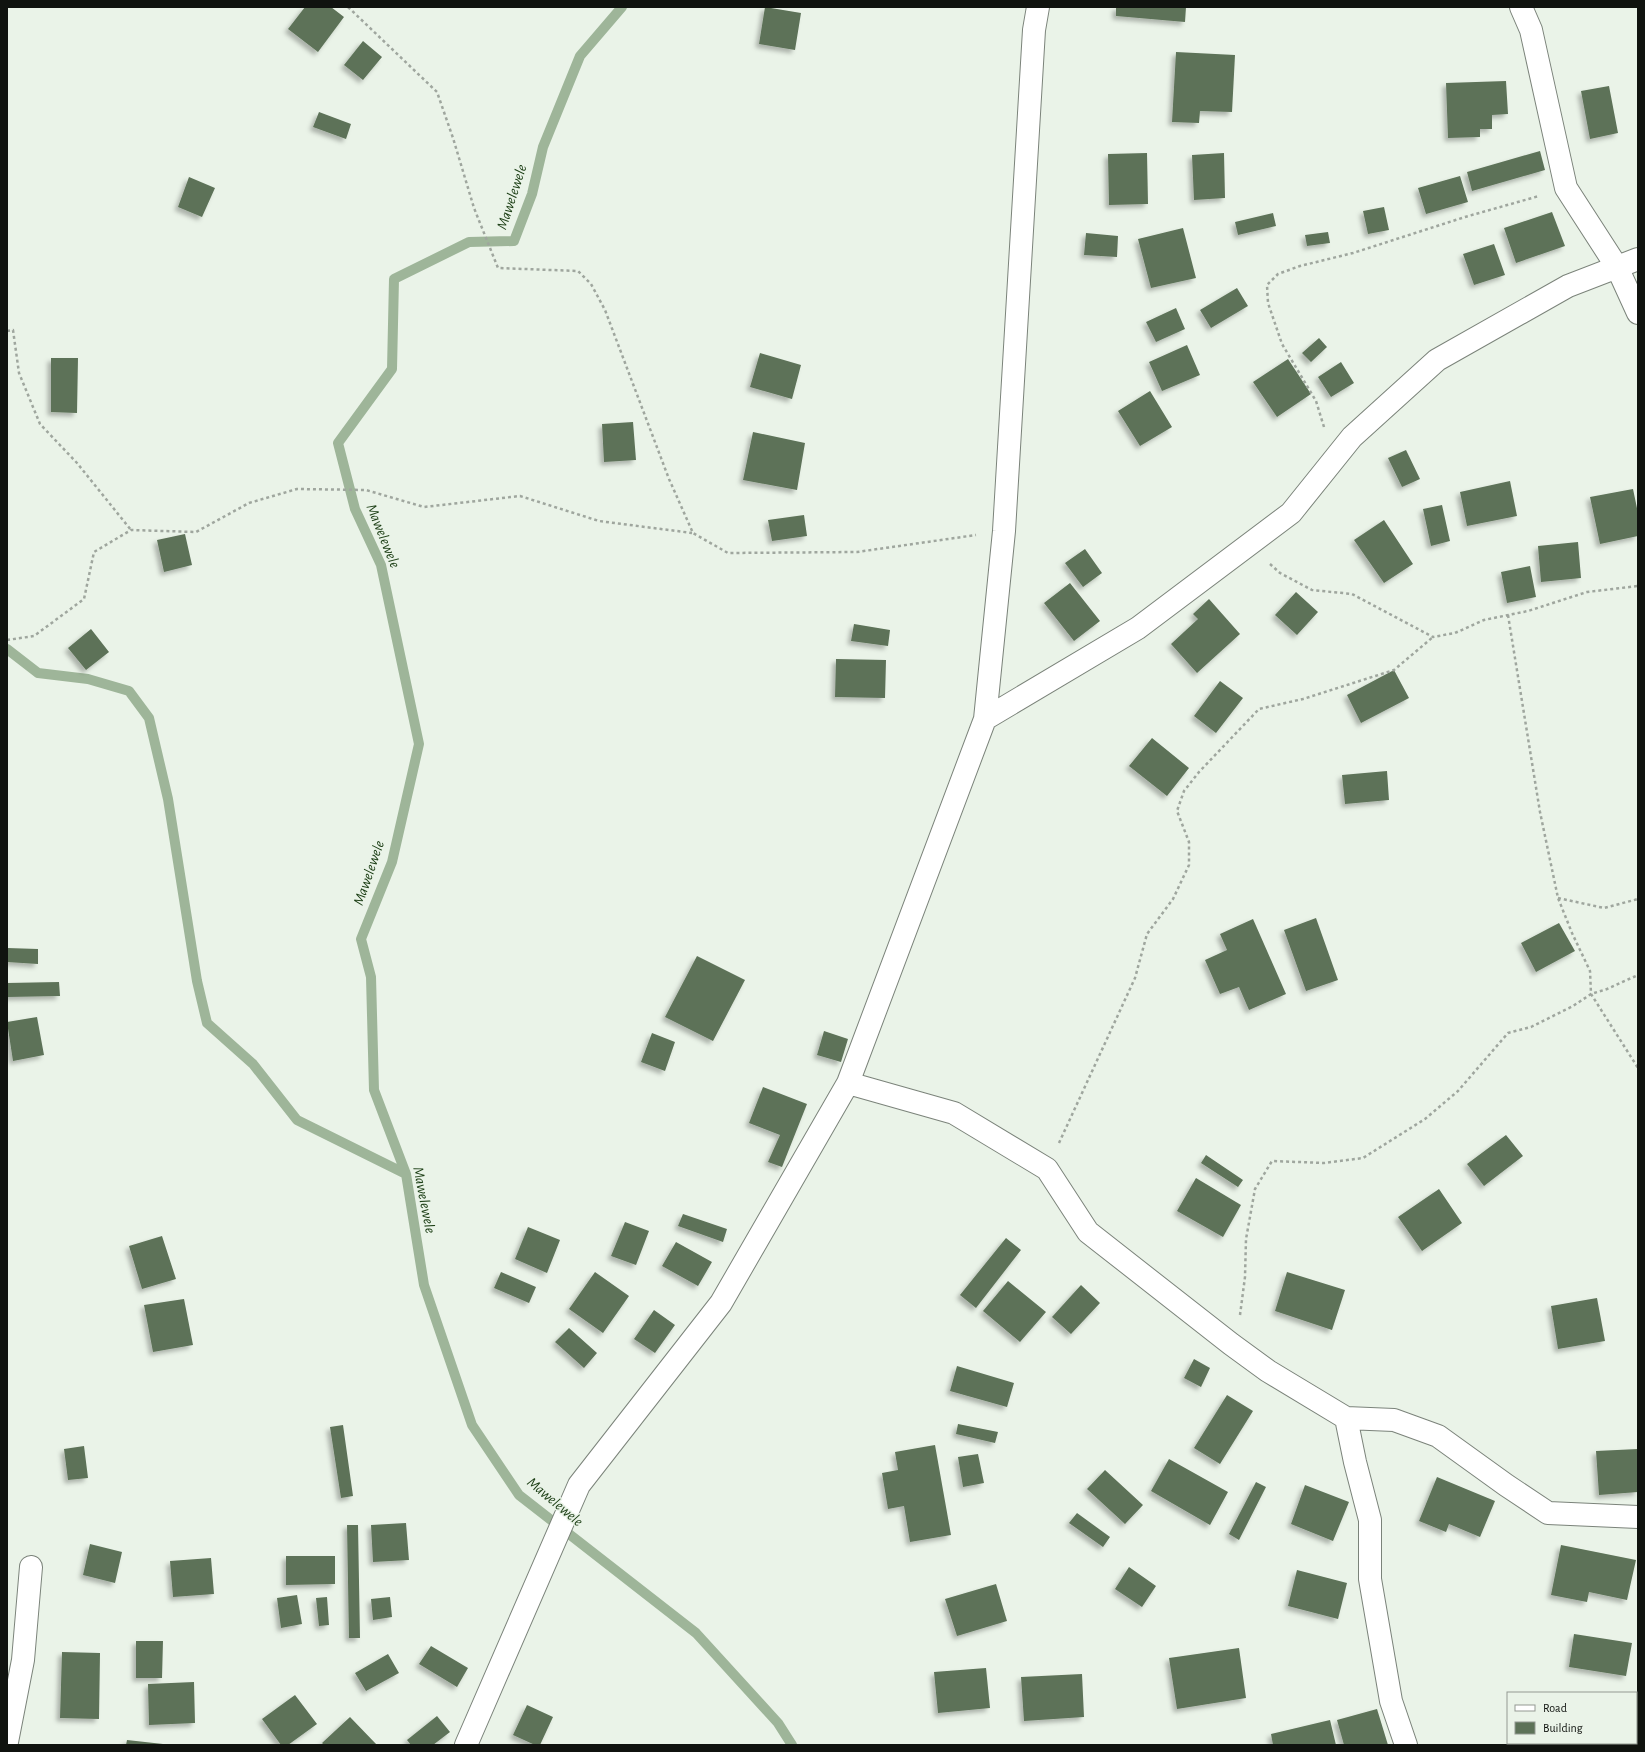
<svg xmlns="http://www.w3.org/2000/svg" width="1645" height="1752" font-family="'Alegreya Sans',sans-serif">
<style>
.lines{fill:none;stroke-linecap:round;stroke-linejoin:round}
.stream{stroke:#9eb599;stroke-width:10}
.building{fill:#5d7258;filter:url(#shadow)}
.minor-casing{stroke:#7b837a;stroke-width:24}
.path{stroke:#9fa69e;stroke-width:2.5;stroke-dasharray:3 3;stroke-linecap:butt}
.minor{stroke:#fff;stroke-width:22}
.labels{text-anchor:middle;dominant-baseline:central;stroke-width:3;stroke-linejoin:round;paint-order:stroke}
.water-label{font-size:15px;font-style:italic;fill:#1e4017;stroke:#eaf3e8}
</style>
<defs>
<filter id="shadow"><feDropShadow dx="-3.5" dy="3.5" stdDeviation="2" flood-color="#0004"/></filter>
</defs>
<rect width="100%" height="100%" fill="#eaf3e8"/>
<g class="lines">
<!-- stream -->
<path class="stream" d="M622,7l-42,49 -37,91 -11,47 -18,47 -45,1 -75,37 -2,90 -54,74 17,66 26,56 38,179 -27,118 -31,77 10,38 3,113 32,84 18,111 48,140 47,70 177,138 82,90 14,22
M7,649l31,24 50,6 41,12 20,27 19,81 29,182 10,42 46,41 44,56 109,54"/>
</g>
<!-- building -->
<path class="building" d="M305,7h26l13,10 -26,35 -30,-23z
M765,7l36,6 -6,37 -36,-6z
M1116,7h70l-1,15 -69,-6z
M363,41l19,16 -19,23 -19,-15z
M1176,52l59,3 -3,57 -32,-1 -1,12 -27,-1z
M1506,81l2,33 -16,1v14h-12v8l-32,1 -2,-55z
M1609,86l9,47 -28,6 -9,-48z
M319,112l32,12 -5,15 -33,-12z
M1540,151l5,19 -73,21 -5,-19z
M1147,153l1,51 -39,1 -1,-51z
M1224,153l1,45 -31,2 -2,-45z
M1460,176l8,26 -42,12 -8,-26z
M189,177l26,11 -13,29 -24,-10z
M1384,207l5,23 -21,4 -5,-23z
M1552,212l13,34 -49,17 -12,-35z
M1273,213l3,13 -38,9 -3,-13z
M1183,228l13,50 -45,10 -13,-49z
M1328,232l2,11 -23,3 -2,-11z
M1086,233l32,3 -1,21 -33,-2z
M1494,244l11,31 -31,10 -11,-31z
M1237,288l11,18 -37,22 -11,-18z
M1176,308l9,21 -29,13 -10,-20z
M1319,338l8,9 -16,15 -9,-9z
M1187,345l13,30 -38,16 -13,-29z
M760,353l41,12 -9,34 -42,-12z
M51,358h27l-1,55 -26,-1z
M1288,359l23,35 -34,23 -24,-35z
M1341,362l13,21 -23,14 -13,-20z
M1150,391l22,36 -32,19 -22,-35z
M633,422l3,38 -32,2 -2,-38z
M753,432l52,11 -8,47 -54,-10z
M1406,450l14,29 -18,8 -14,-29z
M1510,481l7,35 -50,10 -7,-34z
M1633,489l5,24v23l-38,8 -10,-47z
M1442,505l8,36 -19,5 -8,-37z
M804,515l3,21 -35,5 -4,-21z
M1384,520l29,44 -29,19 -30,-43z
M185,534l7,31 -28,7 -7,-32z
M1578,542l3,36 -40,4 -3,-36z
M1085,549l17,24 -19,14 -18,-24z
M1530,566l6,31 -29,6 -6,-31z
M1070,583l30,38 -26,20 -30,-38z
M1296,592l22,20 -21,23 -22,-20z
M1209,599l31,35 -43,39 -26,-29 27,-25 -5,-5z
M854,624l36,6 -2,16 -37,-5z
M91,629l18,23 -23,18 -18,-22z
M836,659l50,1 -1,38 -50,-1z
M1394,670l15,28 -48,25 -14,-28z
M1220,681l23,17 -27,35 -22,-17z
M1152,738l37,30 -22,28 -38,-30z
M1387,771l2,29 -44,4 -3,-29z
M1316,918l22,62 -32,11 -22,-61z
M1253,919l33,75 -37,16 -10,-23 -19,7 -15,-34 22,-10 -7,-16z
M1559,923l16,28 -39,21 -15,-29z
M7,948l31,1v15l-31,-2z
M697,956l48,24 -32,61 -48,-24z
M59,982l1,14 -53,1v-14z
M37,1017l7,38 -31,6 -6,-39z
M824,1031l24,8 -7,23 -24,-7z
M652,1033l23,9 -10,29 -24,-9z
M763,1087l44,17 -25,63 -14,-5 12,-27 -31,-12z
M1506,1135l17,21 -39,30 -17,-22z
M1206,1155l37,25 -5,7 -37,-24z
M1196,1178l45,27 -18,32 -46,-26z
M1439,1189l23,34 -40,28 -24,-34z
M683,1214l44,15 -4,13 -45,-16z
M625,1222l24,9 -13,34 -25,-9z
M528,1227l32,13 -13,33 -32,-14z
M162,1236l14,43 -34,10 -13,-43z
M1006,1238l15,12 -45,58 -16,-13z
M676,1242l36,20 -14,24 -36,-20z
M501,1272l35,15 -7,16 -35,-15z
M595,1272l34,24 -26,37 -34,-24z
M1287,1272l58,18 -13,40 -57,-19z
M1008,1281l38,31 -26,30 -37,-31z
M1081,1285l19,18 -29,31 -19,-17z
M1597,1298l8,43 -47,8 -7,-43z
M184,1299l9,46 -40,7 -9,-47z
M654,1310l21,15 -20,28 -21,-14z
M569,1328l28,25 -13,15 -29,-26z
M1194,1359l16,9 -9,19 -17,-9z
M957,1366l57,17 -7,24 -57,-16z
M1227,1395l26,16 -33,53 -26,-16z
M958,1424l40,8 -3,11 -39,-9z
M343,1425l10,71 -12,2 -11,-71z
M935,1445l16,90 -41,7 -6,-36 -16,3 -6,-36 16,-3 -3,-18z
M84,1446l4,32 -20,2 -4,-31z
M1638,1449v43l-39,3 -3,-44z
M978,1454l6,29 -21,4 -5,-30z
M1169,1459l59,33 -18,33 -59,-34z
M1105,1470l38,35 -18,19 -38,-35z
M1437,1477l58,24 -15,36 -31,-13 -3,8 -27,-11z
M1256,1482l10,5 -27,53 -10,-6z
M1305,1485l44,17 -16,39 -42,-17z
M1077,1513l33,24 -7,10 -34,-24z
M406,1523l3,37 -36,2 -2,-37z
M347,1525h11l2,113h-11z
M90,1544l32,8 -7,31 -32,-8z
M1561,1545l75,15 -9,40 -38,-8 -2,10 -36,-7z
M286,1556h49v28l-49,1z
M211,1558l3,36 -41,3 -3,-36z
M1129,1567l27,19 -14,21 -27,-18z
M1297,1570l50,13 -9,36 -50,-13z
M996,1584l11,37 -50,15 -12,-37z
M297,1595l5,29 -21,4 -4,-30z
M327,1597l2,28 -10,1 -3,-28z
M390,1597l2,20 -19,3 -2,-21z
M1574,1634l58,9 -6,33 -57,-9z
M136,1641h27l-1,37h-26z
M431,1646l37,22 -11,19 -38,-23z
M1239,1648l7,50 -69,11 -8,-51z
M62,1652l38,1 -1,66 -39,-1z
M388,1654l11,19 -33,18 -11,-18z
M986,1668l4,40 -52,5 -4,-41z
M1082,1674l2,43 -60,4 -3,-44z
M194,1682l1,41 -46,2 -1,-41z
M295,1695l22,29 -29,21h-7l-19,-26z
M527,1705l26,12 -13,28h-5l-22,-10z
M1377,1709l11,36h-44l-7,-25z
M437,1716l13,16 -17,13h-22l-4,-5z
M350,1717l27,28h-53l-2,-2z
M1330,1720l6,25h-63l-2,-11z
M127,1740l36,4v1h-37z"/>
<g class="lines">
<!-- minor casing -->
<g class="minor-casing">
<path id="minor" d="M1521,7l10,23 35,158 51,79 21,46
M985,719l153,-91 153,-115 61,-76 85,-77 131,-74 70,-27
M848,1083l106,30 93,56 41,63 143,112 37,27 78,47 9,44 15,58v59l21,122 15,44
M1346,1418l48,2 44,16 68,49 42,28 90,4
M7,1742l16,-82 8,-93
M466,1745l113,-260 142,-182 127,-220 137,-364 19,-188 30,-501 4,-23"/>
</g>
<!-- path -->
<path class="path" d="M348,7l89,85 16,46 21,70 24,60 80,3 13,13 14,26 64,169 24,54 35,20 129,-1 119,-17
M7,331l6,-1 6,43 21,51 37,39 54,67
M1324,427l-8,-26 -34,-57 -14,-41 -1,-18 11,-11 22,-8 53,-13 112,-36 74,-21
M1270,564l10,9 32,17 40,4 81,43 22,-4 29,-13 44,-9 59,-19 51,-6
M1508,615l32,197 18,86 14,35 18,38 1,23 47,74
M7,640l27,-4 50,-37 10,-47 37,-22 65,2 53,-29 48,-14 69,1 58,17 96,-11 79,25 93,12
M1558,898l46,10 34,-9
M1059,1143l76,-165 12,-44 26,-35 16,-34v-23l-12,-31 7,-20 15,-19 60,-63 44,-10 91,-29 39,-33
M1240,1315l5,-38 1,-38 9,-50 17,-28 52,2 39,-5 62,-39 33,-28 50,-58 23,-6 42,-21 18,-12 16,-5 31,-14"/>
<!-- minor -->
<use href="#minor" class="minor"/>
</g>
<g class="labels">
<!-- water labels -->
<g class="water-label">
<text transform="translate(512 197) rotate(-72)">Mawelewele</text>
<text transform="translate(383 536) rotate(68)">Mawelewele</text>
<text transform="translate(369 873) rotate(-71)">Mawelewele</text>
<text transform="translate(424 1200) rotate(79)">Mawelewele</text>
<text transform="translate(555 1502) rotate(40)">Mawelewele</text>
</g>
</g>
<!-- border -->
<rect width="1645" height="1752" fill="none" stroke="#10130f" stroke-width="16"/>
<!-- legend -->
<rect x="1507" y="1692" width="130" height="52" fill="#eaf3e8" stroke="#939991"/>
<rect x="1515" y="1705" width="20" height="6" fill="#ffffff" stroke="#939991"/>
<text x="1543" y="1712" font-size="12" fill="#10130f">Road</text>
<rect x="1515" y="1722" width="20" height="12" fill="#5d7258" stroke="#939991"/>
<text x="1543" y="1732" font-size="12" fill="#10130f">Building</text>
</svg>
